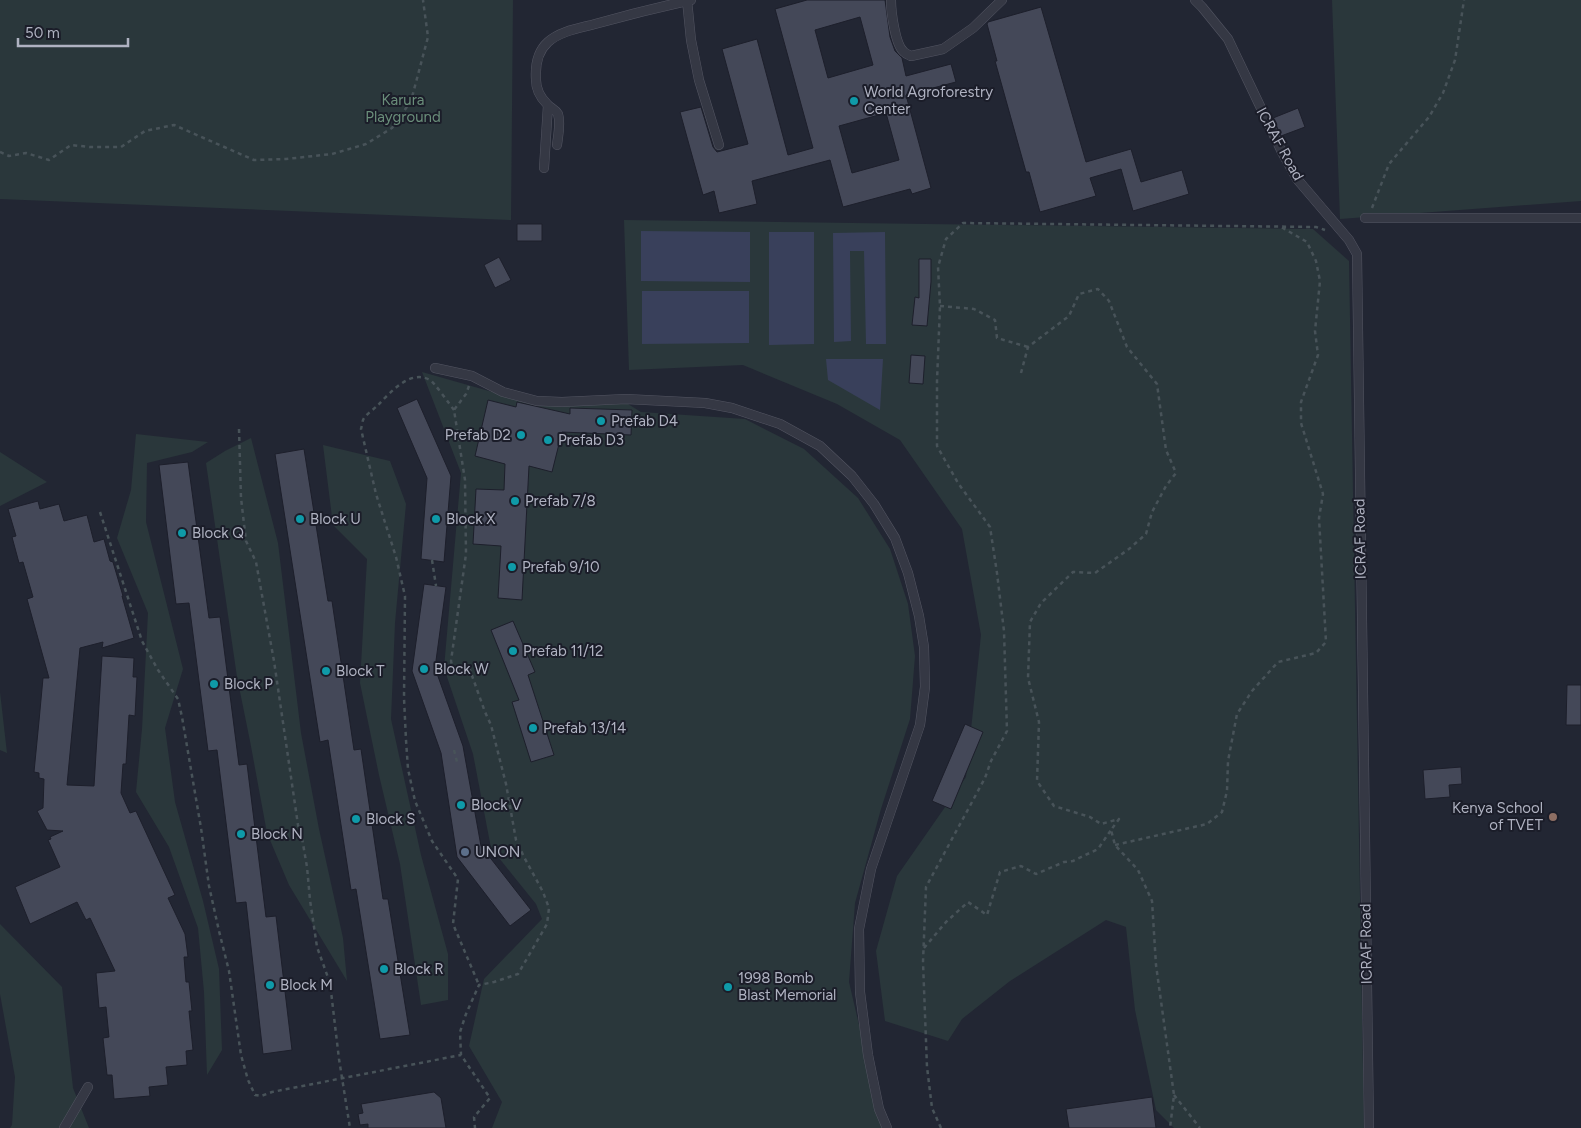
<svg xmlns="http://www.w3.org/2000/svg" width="1581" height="1128" font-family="Figtree,sans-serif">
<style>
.green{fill:#2a373b}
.water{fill:#39405b}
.building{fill:#444858;stroke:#1d1f2b;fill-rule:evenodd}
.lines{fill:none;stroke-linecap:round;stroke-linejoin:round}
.service-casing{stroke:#535562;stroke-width:10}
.path{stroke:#485359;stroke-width:2.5;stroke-dasharray:4 4;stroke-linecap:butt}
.service{stroke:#353844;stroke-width:9}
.culture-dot{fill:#0f9aa8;stroke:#1b1d29;stroke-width:2}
.education-dot{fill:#8d6e63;stroke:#1b1d29;stroke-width:2}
.service-dot{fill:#5c6f8a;stroke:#1b1d29;stroke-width:2}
.labels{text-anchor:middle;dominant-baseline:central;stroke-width:4;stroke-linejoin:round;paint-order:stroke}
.poi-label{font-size:15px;fill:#afb2c1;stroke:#1b1d29;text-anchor:start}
.park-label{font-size:15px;fill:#6a8e7a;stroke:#1b1d29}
.street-label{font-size:15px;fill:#afb2c1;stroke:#1b1d29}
</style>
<rect width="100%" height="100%" fill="#222633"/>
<!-- green -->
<path class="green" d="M0,0h513l-2,220 -511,-21z
M1332,0h249v201l-241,18z
M624,220l689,9 36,32 15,867h-190l-18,-18 -21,-100 -9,-83 -20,-7 -96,61 -48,38 -14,22 -63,-20 -9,-70 21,-75 69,-99 15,-142 -19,-106 -62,-89 -63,-36 -94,-39 -114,5z
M422,372l81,23 66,10 59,-1 13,8 104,7 59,30 54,49 32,51 18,55 7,52 -5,63 -29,90 -26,94 -6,79 17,73 19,73h-393l10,-26 -33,-56 15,-67 58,-60 -6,-15 -45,-56 -18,-94 -29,-86 17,-195z
M136,434l72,8 -16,10 -45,11 -1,59 37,147 -18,59 10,74 28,99 16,68 3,81 -15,25 -3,-83 -6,-64 -29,-81 -33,-55 6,-63 6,-116 -31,-75 14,-48z
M251,438l27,105 23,190 18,96 24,109 4,43 -58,-96 -22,-52 -17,-92 -13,-64 -31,-214 19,-12z
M323,445l67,16 16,43 -11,119 -4,96 30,136 27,99v46l-27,5 -21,-141 -21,-89 -19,-92 7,-124 -34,-34z
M0,452l47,30 -47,24z
M0,692l7,61 -7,-3z
M0,924l62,63 11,101 16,40h-79l2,-3 3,-48 -15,-83z"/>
<!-- water -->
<path class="water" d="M641,231l109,1v50l-109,-1z
M769,232h45v112l-45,1z
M885,232l1,112h-20l-2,-93h-14l1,90 -17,1 -1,-109z
M642,291h107v52l-107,1z
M826,359h57l-3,51 -52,-30z"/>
<!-- building -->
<path class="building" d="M807,0h78l5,37 5,14 7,7 4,18 45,-12 5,18 -50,13 25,93 -19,6 -2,-5 -67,18 -13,-47 -78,21 5,23 -38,9 -5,-22 -11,4 -23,-83 21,-5 12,40 4,5 31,-8 -26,-95 35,-10 31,116 25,-7 -38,-139zM860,17l13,48 -45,13 -13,-48zM886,113l13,47 -47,13 -13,-47z
M1041,7l45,155 45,-13 10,33 41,-12 7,24 -56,17 -12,-42 -31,9 6,18 -56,16 -11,-40h-3l-31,-111h2l-10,-37 1,-2z
M1298,108l7,19 -24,9 -8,-18z
M517,224h25v17h-25z
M499,257l12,23 -16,8 -11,-23z
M919,259h12v23l-4,44 -15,-1 3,-28 4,1z
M911,355l14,1 -2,28 -14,-1z
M417,399l34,77 -7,86 -23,-3 6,-81 -30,-70z
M488,400l28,7 1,-5 53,12v-6l62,2 -1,25 -69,-3 -10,40 -23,-6 -7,134 -24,-2 3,-52 -28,-2 3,-55 28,1 1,-26 -30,-8z
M304,449l24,152h4l22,149 7,-1 22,150h5l22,136 -30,4 -24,-150 -5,1 -23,-150 -8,2 -45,-288z
M188,462l21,156 11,-1 19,148 8,-1 19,153 10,-1 16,134 -29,4 -17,-152 -10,1 -19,-153 -9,1 -19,-148 -13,1 -17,-139z
M38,501l2,8 19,-5 5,17 23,-6 7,27 10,-3 6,22 3,1 10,34h-1l12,42 -32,10 1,-6 -23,6 -13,137 27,1 8,-130 32,2 -1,19h4l-2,39 -6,-1 -3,49h-3l-2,29 9,20 6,-2 39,84 -7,3 17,36 3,23h-4l2,25h3l3,29h-3l4,39 -7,1 1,14 -21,2 2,18 -19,2 1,9 -36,3 -2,-24h-5l-4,-37 6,-1 -3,-30 -7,1 -3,-35 19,-2 -25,-53 -4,2 -9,-18 -47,22 -15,-37 45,-20 -12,-27 3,-1 -1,-2 13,-6 -16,-1 -10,-19 6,-3 1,-29 -5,-1v-5l-5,-1 5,-51 4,-43h6l-22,-79 6,-2 -10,-35 -4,1 -7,-26 4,-1 -8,-27z
M424,584l22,3 -11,81 28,78 18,100 50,64 -21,16 -53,-69 -16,-104 -29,-82z
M513,621l22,51 -7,3 26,80 -23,7 -19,-60 7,-2 -28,-70z
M1567,685h14v40h-15z
M965,724l18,8 -32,77 -19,-8z
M1461,767l1,17 -13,1 1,12 -25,2 -2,-29z
M434,1092l7,6 5,30h-78v-4l-8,1 -2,-11 5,-1 -2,-9z
M1152,1097l4,31h-87l-3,-19z"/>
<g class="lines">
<!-- service casing -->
<g class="service-casing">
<path id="service" d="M687,0l4,40 8,40 20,65
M891,0c0,11 4,45 13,52 2,2 5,3 7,4l32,-7 30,-21 29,-28
M1195,0l7,7 26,32 54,113 15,27 52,61 8,14 12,874
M557,145c1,-9 4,-22 1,-31 -3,-5 -8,-6 -11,-10 -7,-7 -11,-15 -11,-24 -1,-14 2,-29 12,-38 12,-11 32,-14 47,-18 32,-9 64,-17 96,-24
M544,168l4,-63
M1365,218h216
M435,368l37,8 31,16 34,9 25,1 64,-3 79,4 27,5 48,16 40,22 32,30 22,28 21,34 13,35 11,43 5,31 1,40 -5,38 -49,144 -12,60 1,63 8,63 11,54 8,19
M64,1128l24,-41"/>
</g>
<!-- path -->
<path class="path" d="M0,152l9,4 17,-3 23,7 22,-15 19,2h31l24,-16 29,-6 80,35 32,-1 46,-5 34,-10 26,-16 19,-27 17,-64 -5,-37
M1372,208l17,-44 40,-47 14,-24 12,-33 9,-60
M940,306l34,3 21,11 2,18 31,9
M1021,373l7,-26 41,-31 10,-22 19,-5 11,12 18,46 30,37 9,66 10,23 -10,13 -14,26 -6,22 -17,15 -34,24 -22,-1 -32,31 -11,19 -2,56 11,44 -2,59 17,25 36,11 11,7 18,-5 -8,11 4,15 23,25 14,31 4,64 18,130 -4,33
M469,386l-3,8 -12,16 11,70 1,74 -15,107 2,8 17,1 15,42 6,13 15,59 10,56 8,17 19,35 6,16 -2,16 -29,50 -24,8 -15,3 -13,29 -6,18 1,23 29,43 -16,19 1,11
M454,410c-4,-5 -20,-28 -24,-30 -20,-11 -39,12 -52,25 -4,4 -10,8 -14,13 -2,3 -2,8 -3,11l15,65 20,63 9,39 -1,102 2,42 2,29 7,32 17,40 26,38 -5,45 26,61
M239,429l2,69 5,43 10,21 18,99 24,164 4,13 5,29 3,33 7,47 13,36 9,76 11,69
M100,512l42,129 16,29 20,29 4,18 19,111 8,58 10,45 10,40 12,84 7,25 7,15 6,1 11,-4 189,-37
M432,560l4,26
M454,750l3,12
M1115,845l92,-21 15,-12 5,-21 1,-30 9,-47 15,-23 26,-29 38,-9 10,-11 -7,-124 4,-24 -22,-71v-21l17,-47 -3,-24 5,-50 -4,-20 -9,-19 -26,-15
M924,948l22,-26 22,-20 19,13 13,-43 21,-6 15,8 28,-12 9,-1 25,-12 13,-19
M1174,1095l26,33
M941,1128l-9,-20 -5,-41 -4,-105 3,-75 59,-109 6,-17 16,-30 -3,-100 -7,-58 -7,-46 -32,-44 -21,-37v-65l3,-75 -2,-39 8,-28 17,-16 353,4 9,3"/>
<!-- service -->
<use href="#service" class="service"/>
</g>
<!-- markers -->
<g class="culture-dot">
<circle cx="854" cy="101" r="5"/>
<circle cx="601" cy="421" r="5"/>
<circle cx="521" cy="435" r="5"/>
<circle cx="548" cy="440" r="5"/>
<circle cx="515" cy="501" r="5"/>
<circle cx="300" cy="519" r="5"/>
<circle cx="436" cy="519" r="5"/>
<circle cx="182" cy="533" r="5"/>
<circle cx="512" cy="567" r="5"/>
<circle cx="513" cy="651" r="5"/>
<circle cx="424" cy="669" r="5"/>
<circle cx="326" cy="671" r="5"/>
<circle cx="214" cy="684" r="5"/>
<circle cx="533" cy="728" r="5"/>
<circle cx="461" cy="805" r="5"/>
<circle cx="356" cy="819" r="5"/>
<circle cx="241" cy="834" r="5"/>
<circle cx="384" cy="969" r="5"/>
<circle cx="270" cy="985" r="5"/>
<circle cx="728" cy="987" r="5"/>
</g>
<circle class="education-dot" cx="1553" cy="817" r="5"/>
<circle class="service-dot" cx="465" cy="852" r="5"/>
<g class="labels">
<!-- poi labels -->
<g class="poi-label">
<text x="864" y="92">World Agroforestry<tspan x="864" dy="17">Center</tspan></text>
<text x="611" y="421">Prefab D4</text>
<text x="511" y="435" text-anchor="end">Prefab D2</text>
<text x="558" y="440">Prefab D3</text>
<text x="525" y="501">Prefab 7/8</text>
<text x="310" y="519">Block U</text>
<text x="446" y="519">Block X</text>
<text x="192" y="533">Block Q</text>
<text x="522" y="567">Prefab 9/10</text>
<text x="523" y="651">Prefab 11/12</text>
<text x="434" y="669">Block W</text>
<text x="336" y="671">Block T</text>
<text x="224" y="684">Block P</text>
<text x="543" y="728">Prefab 13/14</text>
<text x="471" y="805">Block V</text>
<text x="1543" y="808" text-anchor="end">Kenya School<tspan x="1543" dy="17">of TVET</tspan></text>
<text x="366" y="819">Block S</text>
<text x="251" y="834">Block N</text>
<text x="475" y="852">UNON</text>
<text x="394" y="969">Block R</text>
<text x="738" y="978">1998 Bomb<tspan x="738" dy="17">Blast Memorial</tspan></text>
<text x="280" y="985">Block M</text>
</g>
<!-- park labels -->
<g class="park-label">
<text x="403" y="100">Karura<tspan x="403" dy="17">Playground</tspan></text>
</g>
<!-- street labels -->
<g class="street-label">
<text transform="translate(1280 144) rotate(61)">ICRAF Road</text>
<text transform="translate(1360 539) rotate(-91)">ICRAF Road</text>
<text transform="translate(1366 944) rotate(-91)">ICRAF Road</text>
</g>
</g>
<!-- scale -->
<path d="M18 38v8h110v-8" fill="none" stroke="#afb2c1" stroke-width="2.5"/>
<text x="25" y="38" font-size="15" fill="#afb2c1" stroke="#1b1d29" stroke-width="4" paint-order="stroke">50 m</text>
</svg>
